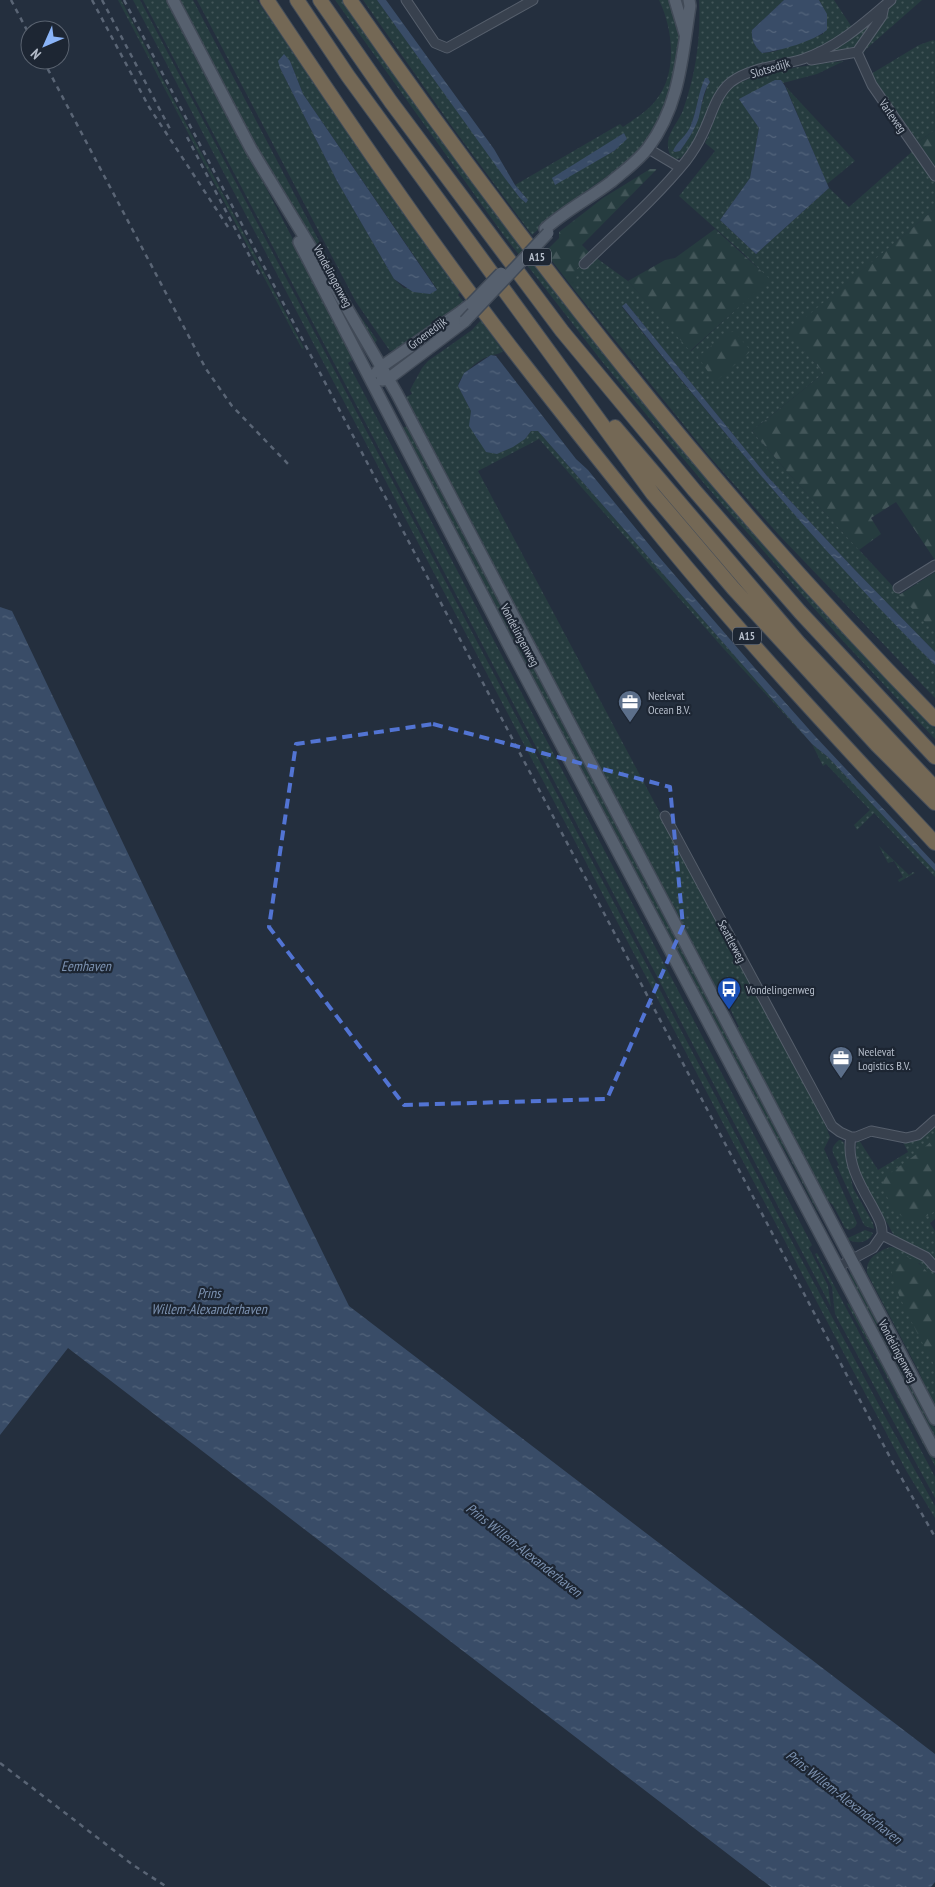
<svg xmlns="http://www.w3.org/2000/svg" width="935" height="1887" font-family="'PT Sans Narrow',sans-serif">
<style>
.grass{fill:url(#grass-dots);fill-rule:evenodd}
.forest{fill:url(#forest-firs)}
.water{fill:url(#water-ripples)}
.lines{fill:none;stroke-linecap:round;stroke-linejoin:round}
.minor-casing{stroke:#565f6c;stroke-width:11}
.major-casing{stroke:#414a57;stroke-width:14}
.highway-casing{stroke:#434c59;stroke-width:16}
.minor{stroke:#38414e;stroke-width:9}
.major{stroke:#56606e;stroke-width:11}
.highway{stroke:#746855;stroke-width:14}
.rail{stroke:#5a6575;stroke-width:2.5;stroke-dasharray:5 5;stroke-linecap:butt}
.major-bridge-casing{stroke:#414a57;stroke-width:14;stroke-linecap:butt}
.major-bridge{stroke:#56606e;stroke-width:11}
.marked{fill:none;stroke:#5274d3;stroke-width:4;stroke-dasharray:10 6;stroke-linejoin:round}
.labels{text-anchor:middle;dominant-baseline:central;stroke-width:4.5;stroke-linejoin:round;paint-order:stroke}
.shield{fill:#1d2633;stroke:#878f9c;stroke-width:1}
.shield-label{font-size:11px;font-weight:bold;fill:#b4bcc9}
.street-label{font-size:12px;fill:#b4bcc9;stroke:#1d2633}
.poi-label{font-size:12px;fill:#b4bcc9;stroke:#1d2633;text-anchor:start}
.water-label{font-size:14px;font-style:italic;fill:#7c92b1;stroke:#1d2633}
</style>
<defs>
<pattern id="grass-dots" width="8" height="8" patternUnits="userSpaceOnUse" patternTransform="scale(1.25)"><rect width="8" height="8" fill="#263c3f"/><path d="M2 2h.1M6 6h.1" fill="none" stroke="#435659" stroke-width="1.8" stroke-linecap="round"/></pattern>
<pattern id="forest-firs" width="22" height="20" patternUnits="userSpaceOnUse" patternTransform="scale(1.25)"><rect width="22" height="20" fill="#263c3f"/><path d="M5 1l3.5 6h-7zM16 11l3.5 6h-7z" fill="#435659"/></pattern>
<pattern id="water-ripples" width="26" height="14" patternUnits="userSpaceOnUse" patternTransform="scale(1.25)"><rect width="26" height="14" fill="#394c67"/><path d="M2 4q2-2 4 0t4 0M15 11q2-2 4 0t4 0" fill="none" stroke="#53647b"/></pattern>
</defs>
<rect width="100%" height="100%" fill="#242f3e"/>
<!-- grass -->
<path class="grass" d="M118,0h3l183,348 -2,1 -24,-45z
M133,0h7l648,1234 100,188 47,84v12l-28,-46 -57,-107z
M143,0h25l187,358 -7,5 464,882 -3,3 19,38 3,21z
M177,0h16l160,306 24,34 -4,6 -115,-193z
M197,0h60l203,292 -2,3 6,7 -67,47 -7,2 -34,-49zM290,61l13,33 134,195 -33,-1 -10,-9 -57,-98 -57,-113z
M335,0h8c175,257 373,508 592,728v11l-93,-99 -135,-153 -103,-123 -102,-131z
M363,0h14l143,198 8,2 -13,-15 105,-61 3,3c11,-8 25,-16 33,-27 22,-27 17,-71 3,-100h11l10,31 -1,22 -13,53 -19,37 -14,15 -71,50 -30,27 -79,-107zM622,134l4,5 -12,12 -59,33z
M699,0h85l-32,30c-1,10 3,17 10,23l11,-1 50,-18 -1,-29 -3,-5h15l19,29 -32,21 -85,26 -50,76 -5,6 -8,2c-3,-5 -6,-11 -5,-18 1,-12 13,-23 16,-35 12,-34 17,-71 15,-107zM705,79l5,3 -3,5c-8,26 -11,41 -27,64h-6c3,-10 14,-15 17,-26 6,-15 7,-31 14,-46z
M896,0h26l-57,50 -1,3 -1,-3 26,-44z
M878,15l-17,29 -9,6 -38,8z
M933,40l2,1v89l-17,12 -47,-68 48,-29z
M844,61l-27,13 -34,9 -2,-3 -41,19 19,29 -9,50 -30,42 36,34 73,-66 20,19 65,-57 21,32v27l-147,124 36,40 -72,58 38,44 145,157v20l-80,-82 -88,-94 -141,-173 -4,4c99,124 201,245 313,358v33l-156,-163 -70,-79 -133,-164v-23l15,-15 37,27 63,70 78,-72 -26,-26 -64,-57 36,-45 -10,-8c9,-16 10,-35 21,-50 17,-21 91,-29 118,-32z
M786,87l69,74 -28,23z
M481,320l22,31c-5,4 -8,3 -14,5 -11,4 -29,19 -31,30l13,25v5l54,23 6,-8h7l274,313 16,13 107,114v6l-61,-64 -17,17 -3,-5 16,-15 -44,-46 -3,2 -11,-22 -89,-96 -184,-209 -61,32 345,648 7,18 -6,12 33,74 -2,4 -6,3 -4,-2 -12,-23 -12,-10 -74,-142 -10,-25 2,-1 -14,-29 -4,2 -230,-434 -7,-21 -78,-148 6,-3 -2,-4 12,-22 6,-7 44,-31z
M407,426l412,784 -2,1 -31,-59 -15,-21 -369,-703z
M879,846l30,29 4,-3 2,1 -16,9 -1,-2 5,-3 -9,-16 -6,2z
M935,1124v95l-5,4 5,8v29c-11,-12 -28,-14 -40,-24 -4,-4 -5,-9 -8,-13 -14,-24 -37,-53 -30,-82l2,-1 19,30 30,-18 -5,-10z
M839,1140h2l3,3 9,45 20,35 1,6 -9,-3 -2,-3 -26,-57 2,-1c-6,-13 -11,-15 0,-25z
M865,1230l8,3c-5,11 -17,11 -27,6z
M890,1247c18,0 35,14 45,27v8l-16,-19 -27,12 20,45 23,46v42l-17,-38 -51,-97c-1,-15 10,-21 23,-26z
M817,1253l118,224v21l-100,-184 -3,-27 -17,-33z
M851,1270l84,158v14l-86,-163z
M848,1303l9,11 78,147v5l-88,-162z"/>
<!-- forest -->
<path class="forest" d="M935,130v37l-17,-25z
M650,169h7l-75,76 9,9 -15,15v23l-31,-40 14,-14v-6l44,-34z
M935,209v351l-39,-58 -25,16 10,16 -22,16 -69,-75 -38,-44 72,-58 -37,-40z
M715,229l55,50 -80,72 -62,-70 37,-21 10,-2z
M734,331l17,20 -36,31 -17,-25 26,-22z
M935,572v60l-36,-37z
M935,1138v73c-20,14 -32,13 -45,-9 -4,-7 -7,-13 -7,-22l3,-4 32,-23z
M903,1256c14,2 24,15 32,26v84c-8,-15 -45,-82 -43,-95 1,-7 7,-11 11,-15z"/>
<!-- water -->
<path class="water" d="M377,0h9l108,149 21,36 13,15 -2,3 -6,-5 -16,-21z
M784,0h35l8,14v16c-13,11 -47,21 -65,23 -7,-6 -11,-13 -10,-23z
M284,54l6,7 13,33 134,196 -7,4 -17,-2 -19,-13 -57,-98 -57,-113 -2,-7z
M705,78h3l2,4c-8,11 -8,25 -12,38 -4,11 -11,21 -18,31l-5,1 -2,-1c4,-10 14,-15 18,-26 6,-15 7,-32 14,-47z
M775,80h6l4,6 44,102 -73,66 -36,-34 30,-42 9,-50 -20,-29z
M624,133l3,6 -13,12 -59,34 -3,-7z
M626,303l141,173 88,94 80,82v13c-113,-112 -214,-235 -313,-359z
M491,355l5,1 80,103 12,11 72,88 100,116 54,61 121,129v7l-107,-114 -16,-13 -274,-313h-7l-6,8 -12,8 -16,7 -11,-2 -17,-26 2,-15 -13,-25 6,-13z
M0,607l12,4 166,347 171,348 586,448v128l-4,5h-160l-703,-539 -68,87z"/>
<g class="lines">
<!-- minor casing -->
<g class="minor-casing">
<path id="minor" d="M406,0l29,43 12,5 86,-48
M857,52l15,33 63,91
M811,60l46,-8 25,-36 2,-10
M647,148l32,19
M584,264c34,-33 72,-66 102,-103 6,-8 12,-17 16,-26 9,-17 13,-40 29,-53 20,-15 49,-16 72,-23 35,-12 61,-36 88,-59
M898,588l37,-23
M665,816l167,310 8,6 11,5h5l15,-6 35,7 12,-3 17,-15
M851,1137c-5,24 9,48 21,69 5,10 11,18 10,29l44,22 9,10
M838,1267l35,-19 9,-13"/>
</g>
<!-- major casing -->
<g class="major-casing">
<path id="major" d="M173,0l78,149 82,135 64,110 538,1025
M675,0l10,34
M545,229c20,-18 45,-31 66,-47 12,-10 27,-21 37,-34 32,-43 34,-91 42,-142l-1,-6
M299,242l208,400 428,809
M377,372l4,-5 78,-54 12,-9
M382,380l6,-1 77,-58"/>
</g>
<!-- highway casing -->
<g class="highway-casing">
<path id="highway" d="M267,0c80,120 161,240 249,354 49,63 98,125 148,186 86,105 179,204 271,303
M297,0l51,76 305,418 80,94 144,157 58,58
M320,0l71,102 171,229 132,159 106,122 135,145
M350,0c177,254 368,498 585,719
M615,427l183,215 137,146"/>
</g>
<!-- minor -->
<use href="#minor" class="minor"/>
<!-- major -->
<use href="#major" class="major"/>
<!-- highway -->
<use href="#highway" class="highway"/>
<!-- rail -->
<path class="rail" d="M11,0l19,36
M92,0l57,107 79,120
M102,0l68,129
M124,0l769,1463 42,74
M43,60l163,309 26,37 58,60
M187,137l73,139
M0,1763l133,102 34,22"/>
<!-- major-bridge casing -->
<g class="major-bridge-casing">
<path id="major-bridge" d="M471,304l30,-31
M465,321l83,-88"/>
</g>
<!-- major-bridge -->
<use href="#major-bridge" class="major-bridge"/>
</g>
<!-- marked area -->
<path class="marked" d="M433,724l237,63 13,139 -76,173 -203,6 -135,-178 27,-183z"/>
<!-- icons -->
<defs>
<g id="office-pin" transform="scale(1.25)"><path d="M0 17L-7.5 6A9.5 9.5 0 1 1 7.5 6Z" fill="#5c6f8a" stroke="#1d2633"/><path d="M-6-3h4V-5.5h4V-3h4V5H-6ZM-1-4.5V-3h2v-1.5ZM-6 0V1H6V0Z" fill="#fff"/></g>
<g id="bus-pin" transform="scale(1.25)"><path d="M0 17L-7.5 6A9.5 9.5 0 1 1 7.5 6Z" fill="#1a4fb4" stroke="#1d2633"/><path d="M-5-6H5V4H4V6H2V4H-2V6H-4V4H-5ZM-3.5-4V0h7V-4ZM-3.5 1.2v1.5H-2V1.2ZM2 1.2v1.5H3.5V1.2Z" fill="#fff"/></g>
</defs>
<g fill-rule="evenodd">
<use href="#office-pin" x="630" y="702"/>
<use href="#bus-pin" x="729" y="989"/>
<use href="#office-pin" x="841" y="1058"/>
</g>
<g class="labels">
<!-- shield labels -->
<g class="shield">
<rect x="523" y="248.5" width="28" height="17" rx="4"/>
<rect x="733" y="627.5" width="28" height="17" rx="4"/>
</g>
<g class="shield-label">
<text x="537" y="257">A15</text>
<text x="747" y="636">A15</text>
</g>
<!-- street labels -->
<g class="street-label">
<text transform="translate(770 68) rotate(-17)">Slotsedijk</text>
<text transform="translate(893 116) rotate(55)">Varleweg</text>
<text transform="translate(333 276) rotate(62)">Vondelingenweg</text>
<text transform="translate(427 333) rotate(-37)">Groenedijk</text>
<text transform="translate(520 635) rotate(62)">Vondelingenweg</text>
<text transform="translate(732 941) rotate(62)">Seattleweg</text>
<text transform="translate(898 1351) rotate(62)">Vondelingenweg</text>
</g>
<!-- poi labels -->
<g class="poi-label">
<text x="648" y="695">Neelevat<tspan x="648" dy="14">Ocean B.V.</tspan></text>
<text x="746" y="989">Vondelingenweg</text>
<text x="858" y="1051">Neelevat<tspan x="858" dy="14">Logistics B.V.</tspan></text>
</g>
<!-- water labels -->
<g class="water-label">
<text x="86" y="966">Eemhaven</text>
<text x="209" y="1293">Prins<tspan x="209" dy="16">Willem-Alexanderhaven</tspan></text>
<text transform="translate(524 1550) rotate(38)">Prins Willem-Alexanderhaven</text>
<text transform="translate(844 1797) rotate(38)">Prins Willem-Alexanderhaven</text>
</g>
</g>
<!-- north arrow -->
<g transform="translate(45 45) rotate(225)"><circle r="24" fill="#1d2633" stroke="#59626f"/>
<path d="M0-4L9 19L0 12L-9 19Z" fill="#8ab4f8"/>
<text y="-8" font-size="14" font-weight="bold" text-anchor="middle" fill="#b4bcc9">N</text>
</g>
</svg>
